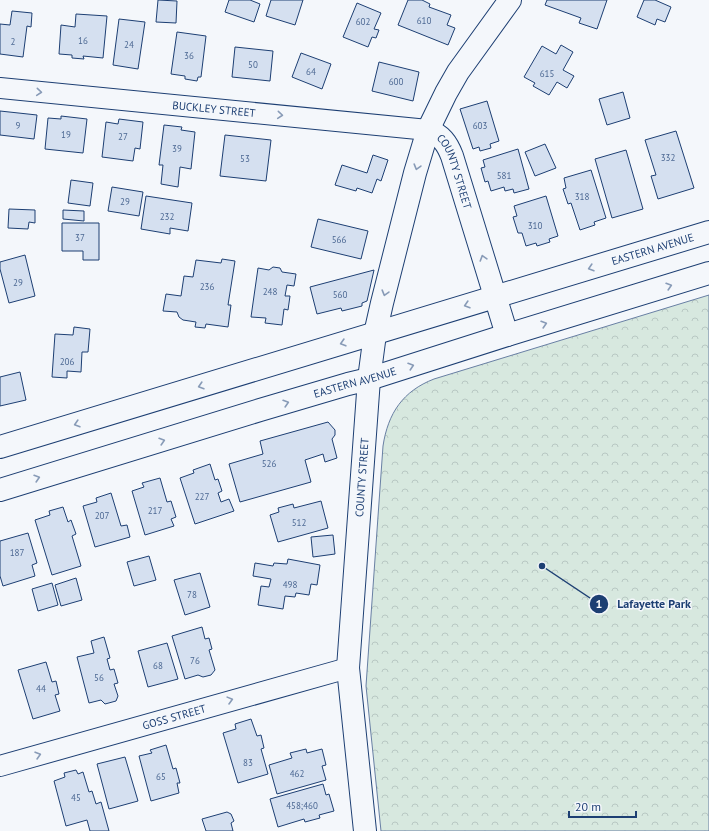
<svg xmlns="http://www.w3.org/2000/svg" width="709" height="831" font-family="'PT Sans',sans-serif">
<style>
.park{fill:url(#park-crowns);stroke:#687fa3}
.building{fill:#d5e0f0;stroke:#1d3f73}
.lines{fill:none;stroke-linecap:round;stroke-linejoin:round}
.street-casing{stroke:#1d3f73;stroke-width:22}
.secondary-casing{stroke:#1d3f73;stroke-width:24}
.primary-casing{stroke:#1d3f73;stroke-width:24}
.street{stroke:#f4f7fb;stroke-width:20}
.secondary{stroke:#f4f7fb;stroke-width:22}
.primary{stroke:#f4f7fb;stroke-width:22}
.oneway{stroke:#889bb7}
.labels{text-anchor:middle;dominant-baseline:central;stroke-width:3;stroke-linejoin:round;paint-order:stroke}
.number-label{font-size:9px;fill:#4b6792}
.street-label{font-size:11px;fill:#1d3f73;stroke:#f4f7fb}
.leader{fill:none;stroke:#1d3f73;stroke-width:1.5}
.callout-dot{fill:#1d3f73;stroke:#f4f7fb;stroke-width:1.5}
.mark-label{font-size:12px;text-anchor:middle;font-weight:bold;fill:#fff}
.callout-label{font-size:12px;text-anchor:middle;font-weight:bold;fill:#1d3f73;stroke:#f4f7fb;stroke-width:3;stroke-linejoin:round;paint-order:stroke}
</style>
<defs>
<pattern id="park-crowns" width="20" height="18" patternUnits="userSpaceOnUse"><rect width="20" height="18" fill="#d7e8df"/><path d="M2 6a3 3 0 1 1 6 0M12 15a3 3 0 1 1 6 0" fill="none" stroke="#b8c8c3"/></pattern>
</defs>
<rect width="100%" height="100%" fill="#f4f7fb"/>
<!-- park -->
<path class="park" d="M709,295v536h-328l-15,-145 17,-240c5,-33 20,-55 51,-67z"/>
<!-- building -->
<path class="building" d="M158,0l19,1 -1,22 -20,-1z
M229,0h21l10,4 -6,18 -29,-10z
M271,0h32l-8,25 -29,-9z
M408,0h14l8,4 -1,3 22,8 -4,10 8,3 -7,17 -50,-20z
M547,0h60l-10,29 -18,-6 2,-5 -36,-13z
M644,0h11l16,7 -6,15 -8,-3 -2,6 -18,-8z
M357,3l24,10 -7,16 5,1 -3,8 -4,-1 -4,10 -25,-10z
M12,11l20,2 -1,14 -4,-1 -4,31 -23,-3v-30l10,1z
M76,14l31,2 -4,42 -20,-2 1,3 -12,-1v-3l-13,-1 2,-29 14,2z
M119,19l26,3 -7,47 -25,-4z
M177,32l29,4 -5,41h-3l-1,4 -12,-2v-3l-14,-2z
M561,45l12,7 -10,18 11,6 -7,12 -10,-6 -8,13 -16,-9 2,-3 -11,-6 18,-31 14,8z
M235,47l38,4 -3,30 -38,-4z
M301,53l30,11 -9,25 -30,-12z
M379,62l40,10 -6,29 -41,-10z
M623,92l7,26 -23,7 -8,-26z
M487,101l12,40 -9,3 1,4 -11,3 -1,-4 -6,2 -13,-40z
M0,111l37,4 -3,24 -34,-4z
M61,116l26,3 -4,34 -38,-4 3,-31 13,1z
M119,119l24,3 -3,27 -5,-1 -2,13 -31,-4 4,-35 12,2z
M164,125l18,2 -1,3 14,2 -4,37 -11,-2 -2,20 -17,-3 2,-19h-4z
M676,131l18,57 -36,11 -7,-23 5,-1 -11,-35z
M225,135l46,5 -5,41 -46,-5z
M545,144l11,24 -21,8 -10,-24z
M518,149l11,40 -15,4 -1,-4 -8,2 -1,-4 -13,4 -3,-10 -3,1 -4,-14 4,-1 -2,-7z
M626,150l17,59 -31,9 -17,-59z
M373,155l15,5 -7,21 -4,-2 -5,14 -15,-5 -1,3 -21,-6 7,-20 25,8z
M591,170l15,48 -12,4 1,3 -15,5 -9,-27 -3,1 -5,-15 3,-1 -2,-10z
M71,180l22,3 -3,23 -22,-3z
M112,187l31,5 -4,24 -31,-5z
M146,196l46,7 -4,28 -18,-3v6l-29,-5z
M546,196l12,40 -9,3 1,3 -13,4 -1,-3 -10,3 -4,-13h-4l-5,-16 4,-1 -3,-10z
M9,209l26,1v13l-6,-1 -1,7 -20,-1z
M63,210l21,1v10l-21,-2z
M318,219l50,12 -7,28 -50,-12z
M62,223h37v37h-16v-9h-21z
M25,255l10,41 -26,7 -9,-34v-7z
M222,259l13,2 -7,44h3l-3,22 -22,-3 -1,4 -10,-1 1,-5 -13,-2 -4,-3 -2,-5 -14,-1 3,-17 15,2 3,-20 9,1 3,-17 25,3z
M273,267l7,1 2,4 14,2 -2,12 -7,-1 -2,11h5l-2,14 -4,-1 -2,16 -17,-2 1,-5 -15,-1 7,-49 11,2z
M374,270l-7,31 -5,2v3l-20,5 -1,-3 -24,6 -7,-27z
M74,327l16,2 -2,23h-6l-1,20 -14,-1v7l-15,-1 3,-43 18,1z
M20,372l6,28 -26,6v-29z
M328,422l7,8v5l-3,4 5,19 -12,4 -2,-8 -18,6 6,22 -71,20 -11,-38 34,-10 -3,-13z
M210,464l5,16 3,-1 4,12 -4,2 3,9 8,-3 5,12 -39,13 -15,-46 14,-5 -1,-3z
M160,478l7,24 4,-1 5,16 -5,2 3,7 -29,9 -13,-44 12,-4 -2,-4z
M111,493l10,33 6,-1 3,12 -35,10 -12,-41 14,-4 -1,-4z
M321,501l7,27 -50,14 -8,-27 9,-3 -1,-4 15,-4 1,4z
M63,507l5,15 3,-2 5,14 -4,2 9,30 -29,9 -17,-55 15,-5 -1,-4z
M28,533l9,30 -5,2 3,11 -32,10 -3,-10v-35z
M333,535l2,19 -22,3 -2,-20z
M149,556l7,24 -22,6 -7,-24z
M288,559l32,6 -3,20 -6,-1 -2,11 -13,-2 -1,4 -10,-1 -2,13 -25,-4 3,-19 8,1 2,-8 -18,-3 2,-13 18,3 1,-3 13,1z
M200,573l10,34 -25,8 -11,-35z
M76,578l6,22 -21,6 -6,-21z
M52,583l6,22 -20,6 -6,-22z
M202,627l3,12 4,-1 3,11 -3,1 6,20 -4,5 -8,2 -5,-2 -13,4 -13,-43z
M104,637l6,21 -3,1 3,11 4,-1 4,14 -4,1 4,12 -2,5 -11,3 -4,-4 -12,3 -12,-46 17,-4 -3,-12z
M167,643l11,36 -30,8 -10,-36z
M46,662l6,20 4,-1 3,13 -4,1 5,16 -27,8 -15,-49z
M251,719l6,17 4,-1 3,13 -3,1 7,25 -30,9 -15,-50 13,-4 -1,-5z
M166,745l7,24 3,-1 4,15h-3l2,10 -28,8 -12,-45 13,-3 -2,-3z
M306,749l1,4 15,-4 4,16 -4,1 4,14 -49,14 -8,-29 23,-7 -2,-5z
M125,757l13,44 -29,8 -12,-45z
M76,770l2,4 5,-2 6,20 3,-1 4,13 5,-2 8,29h-19l-3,-11 -21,6 -12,-45 11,-4 -1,-4z
M323,784l3,11 3,-1 5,17 -15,4 1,3 -15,4 -1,-3 -26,8 -8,-28z
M227,812l4,2 3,7 -3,2 2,8h-27l-4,-12z"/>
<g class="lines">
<!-- street casing -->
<g class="street-casing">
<g id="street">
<path id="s1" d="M0,88l428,42"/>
<path id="s2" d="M0,766l348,-98"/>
</g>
</g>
<!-- secondary casing -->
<g class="secondary-casing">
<g id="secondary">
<path id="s3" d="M428,130c13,5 19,13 24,26l55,179"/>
<path id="s4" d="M365,831l-17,-163 21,-289 6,-45 7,-31 33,-130 13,-43 18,-37 12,-21 52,-72"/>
</g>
</g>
<!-- primary casing -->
<g class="primary-casing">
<g id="primary">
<path id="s5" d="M0,447l709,-215"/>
<path id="s6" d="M0,490l260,-80 88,-26 21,-5 138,-44 202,-62"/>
</g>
</g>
<!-- street -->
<use href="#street" class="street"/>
<!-- secondary -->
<use href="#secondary" class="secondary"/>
<!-- primary -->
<use href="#primary" class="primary"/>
</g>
<!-- one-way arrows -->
<defs><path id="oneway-chevron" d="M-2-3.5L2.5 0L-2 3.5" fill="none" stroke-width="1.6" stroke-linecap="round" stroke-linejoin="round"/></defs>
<g class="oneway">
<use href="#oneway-chevron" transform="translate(39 92) rotate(5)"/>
<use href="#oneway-chevron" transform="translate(280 115) rotate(5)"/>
<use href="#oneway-chevron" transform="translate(417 167) rotate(106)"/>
<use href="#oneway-chevron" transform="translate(483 258) rotate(-107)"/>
<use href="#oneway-chevron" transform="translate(591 268) rotate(163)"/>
<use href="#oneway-chevron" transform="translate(669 286) rotate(-17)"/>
<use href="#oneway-chevron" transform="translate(385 293) rotate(106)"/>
<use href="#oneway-chevron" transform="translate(467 305) rotate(163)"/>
<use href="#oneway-chevron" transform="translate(544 324) rotate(-17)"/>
<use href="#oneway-chevron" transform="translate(343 343) rotate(164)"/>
<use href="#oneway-chevron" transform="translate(411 366) rotate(-18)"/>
<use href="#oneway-chevron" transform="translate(201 386) rotate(163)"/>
<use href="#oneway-chevron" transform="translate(286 403) rotate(-17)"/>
<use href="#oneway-chevron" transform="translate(77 424) rotate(163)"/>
<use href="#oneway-chevron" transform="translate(162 441) rotate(-17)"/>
<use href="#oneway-chevron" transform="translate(37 478) rotate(-17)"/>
<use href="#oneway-chevron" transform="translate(230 700) rotate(-15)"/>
<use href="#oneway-chevron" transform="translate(38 755) rotate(-16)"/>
</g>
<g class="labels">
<!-- number labels -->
<g class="number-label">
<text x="424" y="20">610</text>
<text x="363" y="21">602</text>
<text x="83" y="40">16</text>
<text x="13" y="41">2</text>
<text x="129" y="44">24</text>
<text x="189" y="55">36</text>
<text x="253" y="64">50</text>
<text x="311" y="71">64</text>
<text x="547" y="73">615</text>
<text x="396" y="81">600</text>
<text x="18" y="125">9</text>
<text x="480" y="125">603</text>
<text x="66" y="134">19</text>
<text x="123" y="136">27</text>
<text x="177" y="148">39</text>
<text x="668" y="157">332</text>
<text x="245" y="158">53</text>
<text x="504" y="175">581</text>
<text x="582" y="196">318</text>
<text x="125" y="201">29</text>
<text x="167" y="216">232</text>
<text x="535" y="225">310</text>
<text x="80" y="237">37</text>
<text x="339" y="239">566</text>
<text x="18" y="282">29</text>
<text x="207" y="286">236</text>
<text x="270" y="291">248</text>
<text x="340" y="294">560</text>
<text x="67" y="361">206</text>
<text x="269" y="463">526</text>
<text x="202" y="496">227</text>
<text x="155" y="510">217</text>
<text x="102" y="515">207</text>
<text x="299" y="522">512</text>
<text x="17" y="552">187</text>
<text x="290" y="584">498</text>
<text x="192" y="594">78</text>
<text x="195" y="660">76</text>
<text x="158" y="665">68</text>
<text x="99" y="677">56</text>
<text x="41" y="688">44</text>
<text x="248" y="762">83</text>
<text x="297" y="773">462</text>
<text x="161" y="776">65</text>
<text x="76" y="797">45</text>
<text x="302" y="805">458;460</text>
</g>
<!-- street labels -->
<g class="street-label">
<text stroke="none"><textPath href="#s1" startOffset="215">BUCKLEY STREET</textPath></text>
<text stroke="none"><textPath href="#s3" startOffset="52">COUNTY STREET</textPath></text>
<text stroke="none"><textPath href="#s5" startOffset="682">EASTERN AVENUE</textPath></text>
<text stroke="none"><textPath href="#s6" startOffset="371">EASTERN AVENUE</textPath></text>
<text stroke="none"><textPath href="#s4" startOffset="355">COUNTY STREET</textPath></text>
<text stroke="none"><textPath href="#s2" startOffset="181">GOSS STREET</textPath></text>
</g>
</g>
<!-- callouts -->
<path class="leader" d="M542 566L599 604"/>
<g class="callout-dot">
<circle cx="542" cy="566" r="4"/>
<circle cx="599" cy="604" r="10"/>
</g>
<g class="mark-label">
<text x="599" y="608">1</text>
</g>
<g class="callout-label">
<text x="654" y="608">Lafayette Park</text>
</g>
<!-- scale -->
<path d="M569 811v6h67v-6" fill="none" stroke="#1d3f73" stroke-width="2"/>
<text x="575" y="811" font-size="12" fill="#1d3f73" stroke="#f4f7fb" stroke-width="3" paint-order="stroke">20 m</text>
</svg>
